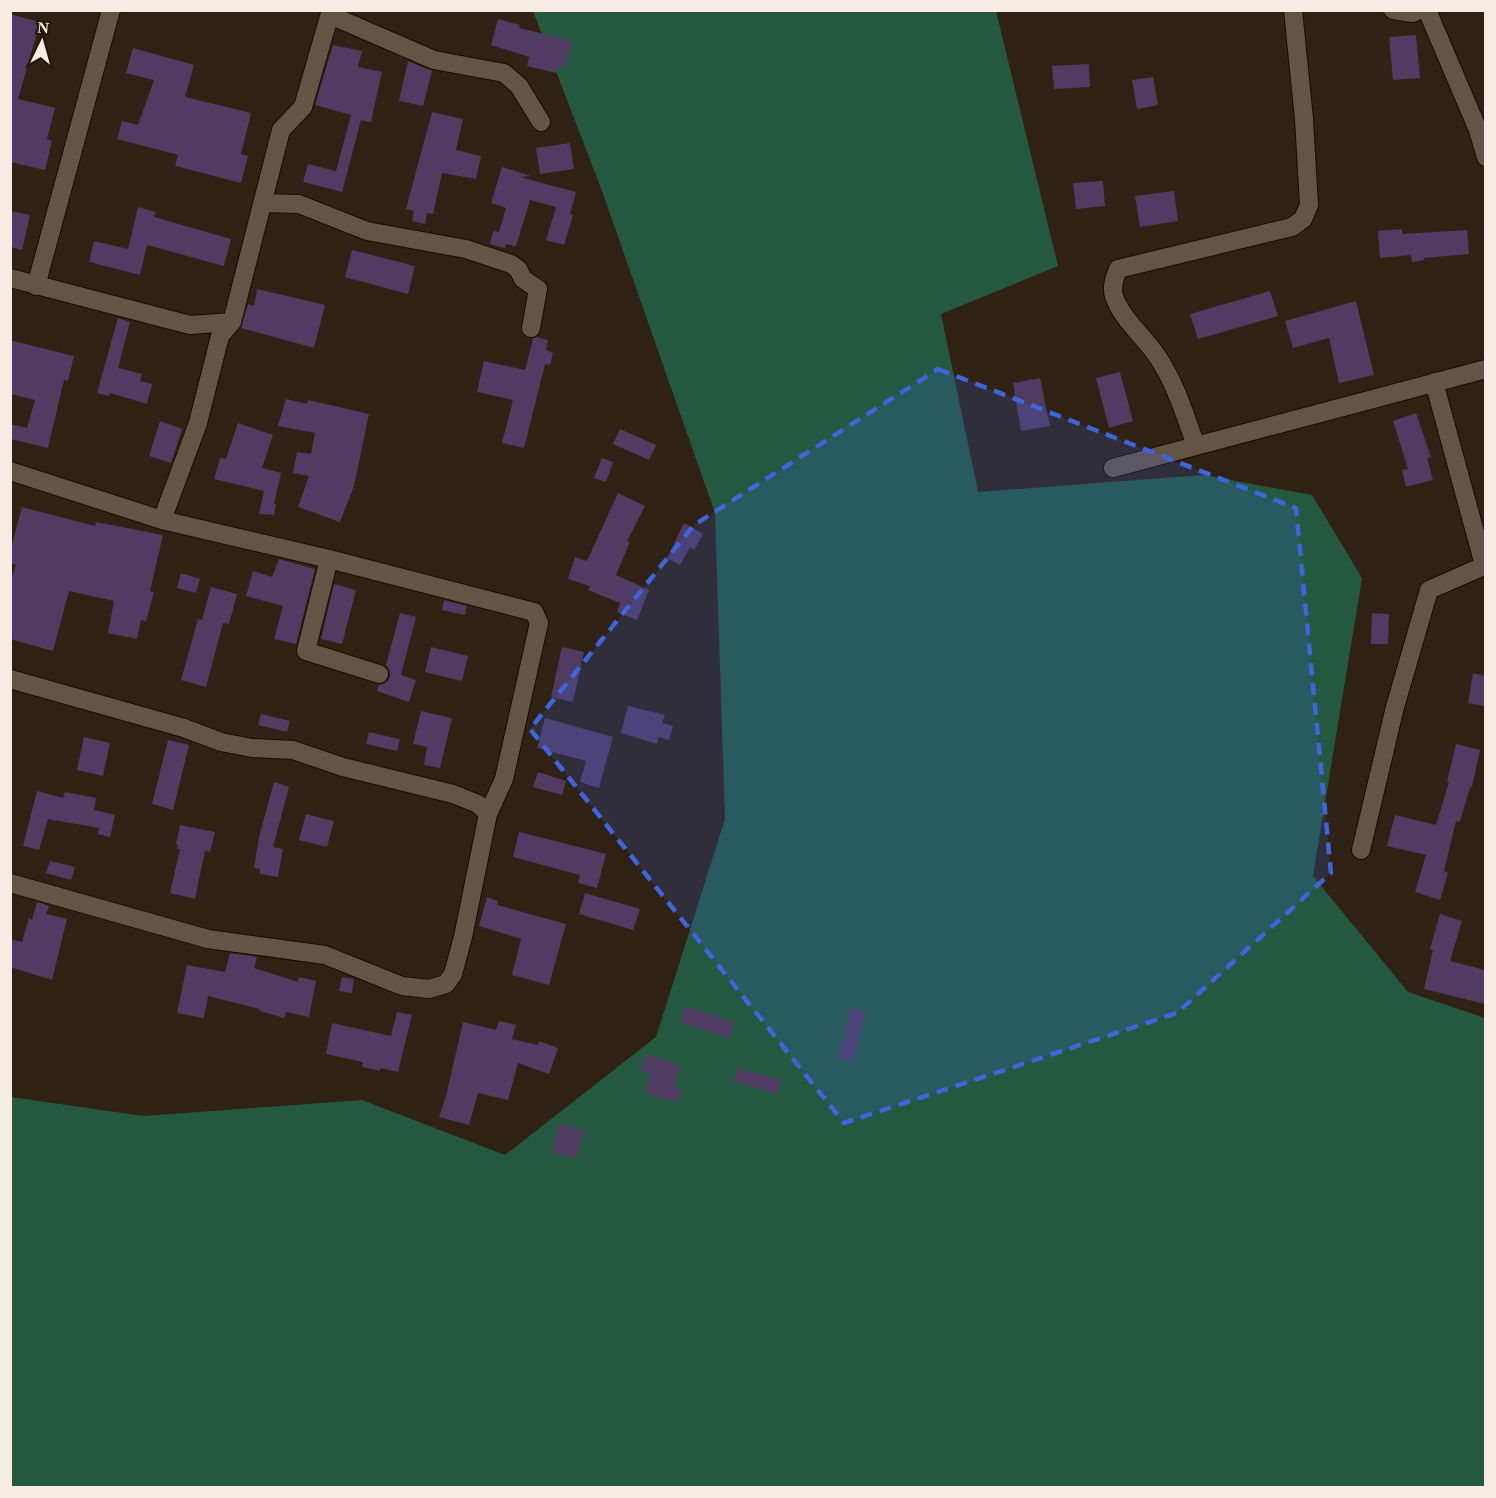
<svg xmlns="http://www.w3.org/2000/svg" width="1496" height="1498" font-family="'Times New Roman',serif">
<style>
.forest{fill:#255840}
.building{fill:#503b62}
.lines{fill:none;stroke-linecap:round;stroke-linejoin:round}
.minor-casing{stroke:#170b02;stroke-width:20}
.minor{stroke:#635445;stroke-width:18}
.marked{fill:#3e66da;fill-opacity:0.2;stroke:#3e66da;stroke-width:4.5;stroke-dasharray:12 8;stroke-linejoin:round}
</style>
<rect width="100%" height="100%" fill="#2f2114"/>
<!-- forest -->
<path class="forest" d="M533,11h463l62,255 -117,48 37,178 225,-17 109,20 50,83 -49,298 95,116 77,26v469l-1474,1v-391l132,19 219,-16 143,55 151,-118 69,-218 -10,-306 -113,-322z"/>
<!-- building -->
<path class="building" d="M10,14l30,8 -22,77 37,9 -8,31 5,2 -7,29 -35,-8z
M498,19l22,6 -1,3 54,13 -8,26 -6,-1 -3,7 -29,-7 2,-9 -38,-12z
M1416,35l4,43 -27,2 -4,-43z
M333,45l29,6 -4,16 24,5 -11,50 -10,-2 -19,72 -39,-10 5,-18 28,7 15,-56 -36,-10z
M133,48l61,17 -9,32 66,16 -10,41 7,2 -7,27 -66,-17 3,-11 -61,-16 5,-18 16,4 16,-45 -28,-7z
M408,61l24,10 -9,35 -24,-5z
M1089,64l1,23 -36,2 -2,-23z
M1153,77l5,28 -21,4 -5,-29z
M432,112l31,7 -7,31 25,6 -5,23 -34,-6 -9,41 -6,-1 -2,11 -13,-3 2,-10 -8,-2z
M570,143l4,26 -34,5 -4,-26z
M502,167l29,9 -11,1 56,15 -6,22 3,1 -9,30 -18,-5 10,-33 -26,-7 -14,46 -10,-2 -1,4 -15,-4 3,-13 6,1 7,-24 -15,-5z
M1103,181l2,25 -29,3 -3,-26z
M1174,191l4,30 -38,6 -5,-31z
M138,207l18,5 -2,5 77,22 -7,27 -77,-21 -7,30 -51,-13 5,-21 34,8z
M10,211l20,4 -8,35 -12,-3z
M1402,229v5l65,-4 2,24 -45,4v2l-12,2 -1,-7 -31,3 -2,-27z
M352,250l63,16 -7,28 -63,-17z
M257,289l68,16 -11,43 -73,-20 7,-24 6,2z
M1270,291l8,25 -80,23 -8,-25z
M1356,301l18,74 -35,8 -10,-45 -36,10 -8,-27z
M118,318l12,4 -12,46 24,6 -2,7 12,3 -5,20 -37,-11 -1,3 -12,-3z
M537,337l11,3 -2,10 7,3 -3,12 -5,-1 -21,84 -22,-5 11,-43 -36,-8 7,-31 41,9 8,-31z
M10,340l64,16 -6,25 -4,-1 -16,68 -38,-9v-15l17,4 8,-28 -25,-6z
M1120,372l13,49 -24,7 -13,-50z
M1040,378l10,48 -29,5 -8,-48z
M286,399l21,5 1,-4 61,14 -15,72 -14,36 -42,-15 11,-31 -16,-3 4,-21 14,2 4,-21 -37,-7z
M1416,413l15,44 -4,1 6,22 -27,7 -4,-17 6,-1 -15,-48z
M160,421l22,8 -11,34 -22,-7z
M238,423l35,12 -11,33 19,5 -7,31h2l-2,11 -15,-1 5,-23 -50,-12 6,-21 6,1z
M620,429l36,16 -7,15 -36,-16z
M602,458l11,4 -7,20 -12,-4z
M618,493l27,13 -18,35 3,1 -14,33 33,15 -12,30 -20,-8 3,-9 -32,-13 2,-4 -22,-7 7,-22 12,4z
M22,507l73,19 1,-4 67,13 -13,56 4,1 -8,29 -5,-1 -4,19 -29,-6 6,-32 -45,-10 -16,60 -43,-12v-57l6,-17 -6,-2v-11z
M684,523l19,11 -9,16 -4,-3 -10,18 -13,-7z
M279,559l36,10 -19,75 -22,-5 9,-33 -37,-10 7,-25 19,6z
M181,573l19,6 -4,14 -19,-5z
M334,584l22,6 -14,54 -21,-5z
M211,587l26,7 -8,30 -6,-1 -17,64 -25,-7 17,-61 4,1z
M444,600l23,6 -2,9 -23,-5z
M400,613l16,4 -15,58 15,5 -7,22 -32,-11 2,-6 7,-2 4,-6v-6l-4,-6z
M1372,613l17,1 -1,30h-17z
M431,647l37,9 -6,25 -37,-9z
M562,647l22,5 -11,50 -22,-5z
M1473,673l12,3v30l-17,-3z
M628,706l37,9 -3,8 11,3 -4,14 -10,-3 -2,7 -36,-11z
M421,711l31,7 -12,50 -16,-3 3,-18 -14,-3z
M261,714l29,7 -3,11 -29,-7z
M545,718l68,19 -14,51 -19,-6 6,-21 -49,-13z
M369,732l31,7 -3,12 -31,-7z
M84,737l26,6 -7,33 -26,-6z
M168,740l21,5 -16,65 -21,-6z
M1456,744l24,6 -8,37h-2l-10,35 -4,-1 -12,50 4,2 -8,27 -25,-8 11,-37 -39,-9 8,-31 41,10 13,-43h-2z
M538,772l28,9 -4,14 -29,-8z
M274,782l15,5 -16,60 10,2 -5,28 -18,-3v-5l-6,-1 5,-31z
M37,791l26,7 2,-6 31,6 -2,12 21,5 -5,22 -12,-3 1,-6 -51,-9 -9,31 -16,-4z
M306,814l28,7 -7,26 -28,-7z
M180,825l35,7 -5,20 -5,-1 -10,48 -25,-6 10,-44h-3l1,-4 -2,-1z
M519,832l87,22 -9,34 -19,-5 2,-8 -67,-18z
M50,861l25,6 -4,13 -25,-7z
M585,893l55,16 -7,21 -54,-16z
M487,897l11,4 -1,4 69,19 -17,61 -37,-10 9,-36 -42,-13z
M37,902l12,4 -3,8 21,5 -15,61 -42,-13v-28l12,3 7,-24 3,2z
M1440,914l22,7 -12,40 35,9v34l-61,-15 9,-39 -3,-1z
M230,953l27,4 -3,11 44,14 1,-5 17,4 -7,36 -23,-5 -2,6 -24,-7v-2l-52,-13 -4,22 -27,-5 10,-48 38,7z
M342,977l12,2 -2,14 -13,-2z
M685,1006l49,16 -5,16 -49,-16z
M852,1008l14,4 -14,50 -14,-4z
M397,1012l15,3 -14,57 -18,-4v3l-18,-4 1,-5 -37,-8 6,-31 59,13z
M499,1021l17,4 -4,14 26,6 1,-4 19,7 -9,26 -31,-11 -10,37 -30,-7 -9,32 -30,-8 7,-21 17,-74 33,8z
M646,1054l35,12 -7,20 7,3 -4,13 -32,-9 6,-19 -11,-4z
M737,1068l44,12 -4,14 -44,-13z
M559,1124l24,6 -6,28 -25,-5z"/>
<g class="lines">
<!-- minor casing -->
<g class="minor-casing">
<path id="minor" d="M1393,10l20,3 6,-3
M1427,10l51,120 8,27
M330,15l104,45 70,13 15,13 22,36
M262,203l37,1 68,27 99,18 45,15 7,5 5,10 15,10 -7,39
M10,278l180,47 42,-3
M36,286l75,-276
M1434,382l50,183
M1196,446c-11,-31 -20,-62 -39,-90 -13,-20 -35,-36 -43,-60 -3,-9 1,-19 4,-27l174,-42 11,-8 6,-14 -5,-86 -11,-109
M1113,468l373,-99
M10,471l152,49 167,39 205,53 5,11 -35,156 -16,35
M162,520l36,-97 22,-87 12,-14 49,-192 22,-23 28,-97
M329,559l-23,92 73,23
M10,679l174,49 37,14 31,6 41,2 50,17 110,27 25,10 10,10 -25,123 -10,37 -7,10 -17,5 -27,-3 -77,-31 -117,-16 -198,-56
M1361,850l34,-143 34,-117 57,-25"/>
</g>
<!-- minor -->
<use href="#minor" class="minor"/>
</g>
<!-- marked area -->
<path class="marked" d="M938,369l358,139 35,365 -154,140 -333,110 -314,-394 164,-204z"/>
<!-- border -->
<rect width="1496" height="1498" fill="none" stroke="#f6ece4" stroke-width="24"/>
<!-- north arrow -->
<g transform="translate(42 42) rotate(5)" stroke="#25180b" stroke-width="4.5" paint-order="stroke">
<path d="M0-4.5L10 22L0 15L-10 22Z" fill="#f6ece4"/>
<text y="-9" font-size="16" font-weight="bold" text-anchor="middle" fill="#f6ece4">N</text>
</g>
</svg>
